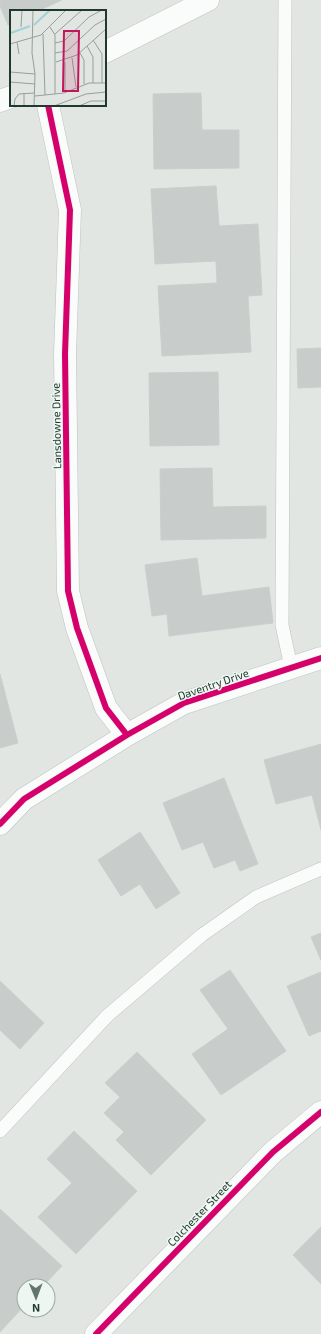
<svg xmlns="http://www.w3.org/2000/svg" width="321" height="1334" font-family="'Exo 2',sans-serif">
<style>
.building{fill:#c8cdcb;stroke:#c9cfcc}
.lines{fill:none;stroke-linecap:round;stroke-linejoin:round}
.service-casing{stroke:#bec3c0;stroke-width:14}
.minor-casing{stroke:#bec3c0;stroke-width:23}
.service{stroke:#fafbfb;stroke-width:13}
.minor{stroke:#fafbfb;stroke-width:22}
.cycleway-casing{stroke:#eef6f1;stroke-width:8}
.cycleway{stroke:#d6006c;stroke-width:6}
.labels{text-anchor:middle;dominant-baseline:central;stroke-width:3;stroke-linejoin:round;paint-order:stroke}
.street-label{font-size:11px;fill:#203830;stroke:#eef6f1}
.inset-river{fill:none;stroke:#a1d2d5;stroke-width:2}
.inset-road{fill:none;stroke:#94a09b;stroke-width:1}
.view{fill:#c2185b;fill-opacity:0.15;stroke:#c2185b;stroke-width:2}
.inset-edge{fill:none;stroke:#203830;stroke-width:2}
</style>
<rect width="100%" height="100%" fill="#e1e6e3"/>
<!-- building -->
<path class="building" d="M0,0h62l-24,11h-27v12l-3,2 -8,-19z
M201,93l1,37h37v38l-85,1 -1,-75z
M216,186l3,40 39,-2 4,71 -14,1 3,56 -89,4 -4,-70 59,-3 -1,-22 -61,3 -4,-75z
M321,348v39l-23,1 -1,-39z
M218,372l1,73 -69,1 -1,-73z
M212,468l1,39 53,-1v32l-105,2 -1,-71z
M197,558l5,38 67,-9 4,36 -104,13 -2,-22 -15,2 -7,-51z
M0,674l18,69 -18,5z
M321,744v86l-9,-35 -36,9 -12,-44z
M224,778l34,86 -18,7 -5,-11 -21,8 -11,-26 -21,8 -19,-47z
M140,832l40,61 -24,16 -16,-25 -19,12 -23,-36z
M321,933v27l-10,-23z
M230,970l56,81 -65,44 -29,-41 36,-25 -28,-39z
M321,972v59l-12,5 -22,-50z
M0,981l44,42 -24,26 -20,-19z
M137,1052l69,68 -55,55 -35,-35 8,-8 -20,-19 16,-16 -15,-14z
M74,1131l63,60 -61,63 -38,-37 34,-34 -25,-24z
M0,1209l62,57 -19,20h-19v20l-24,26z
M321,1227v57l-28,-29z"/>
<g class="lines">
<!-- service casing -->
<g class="service-casing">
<path id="service" d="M285,0l-3,625 9,42
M0,1131l107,-115 95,-81 54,-38 65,-28"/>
</g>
<!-- minor casing -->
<g class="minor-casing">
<path id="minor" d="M105,52l103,-52
M0,101l11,-4
M48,105l22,105 -5,144 3,237 9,37 29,80 21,27
M0,824l24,-25 103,-64 57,-32 137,-45
M96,1334l177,-182 48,-40"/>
</g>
<!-- service -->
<use href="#service" class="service"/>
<!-- minor -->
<use href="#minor" class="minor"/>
<!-- cycleway casing -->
<g class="cycleway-casing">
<path id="cycleway" d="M48,105l22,105 -5,144 3,237 9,37 29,80 21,27
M0,824l24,-25 103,-64 57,-32 137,-45
M96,1334l177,-182 48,-40"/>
</g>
<!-- cycleway -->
<use href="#cycleway" class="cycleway"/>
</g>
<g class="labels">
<!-- street labels -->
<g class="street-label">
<text transform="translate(56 426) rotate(-91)">Lansdowne Drive</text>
<text transform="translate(213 684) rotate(-19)">Daventry Drive</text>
<text transform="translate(199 1213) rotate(-46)">Colchester Street</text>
</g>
</g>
<!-- overview -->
<g transform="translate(10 10)">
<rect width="96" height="96" fill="#e1e6e3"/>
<path class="inset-river" d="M24,15l16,-15M1,23l19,-7"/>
<path class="inset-road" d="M23,0l-1,43 3,21 -1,32M11,17l1,-17M40,17l5,8v59M33,24l2,61M45,24l27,-24M83,30l9,14v29M7,32l2,12M45,33l9,-2 25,-24 13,-7M0,34l31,-9 25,-25M77,36l6,11v26M45,43l12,-2 28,-26 11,-6M70,43l4,7v24M62,48l4,29M46,52l21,-7 29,-26M0,62l25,2M0,72l25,2M55,82v-30M25,86l29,-3 25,-10h17M4,96l1,-7 4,-5 15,-1M14,96v-13M44,96l32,-12 20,-2M69,96l12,-5h15"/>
<path class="view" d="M54,21h15l-1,60h-15z"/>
<rect width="96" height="96" class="inset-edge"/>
</g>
<!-- north arrow -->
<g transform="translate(36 1298) rotate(179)"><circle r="19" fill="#eef6f1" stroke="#9caaa4"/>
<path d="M0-3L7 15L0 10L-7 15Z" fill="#64756f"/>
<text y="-6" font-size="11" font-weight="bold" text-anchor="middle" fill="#203830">N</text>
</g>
</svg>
